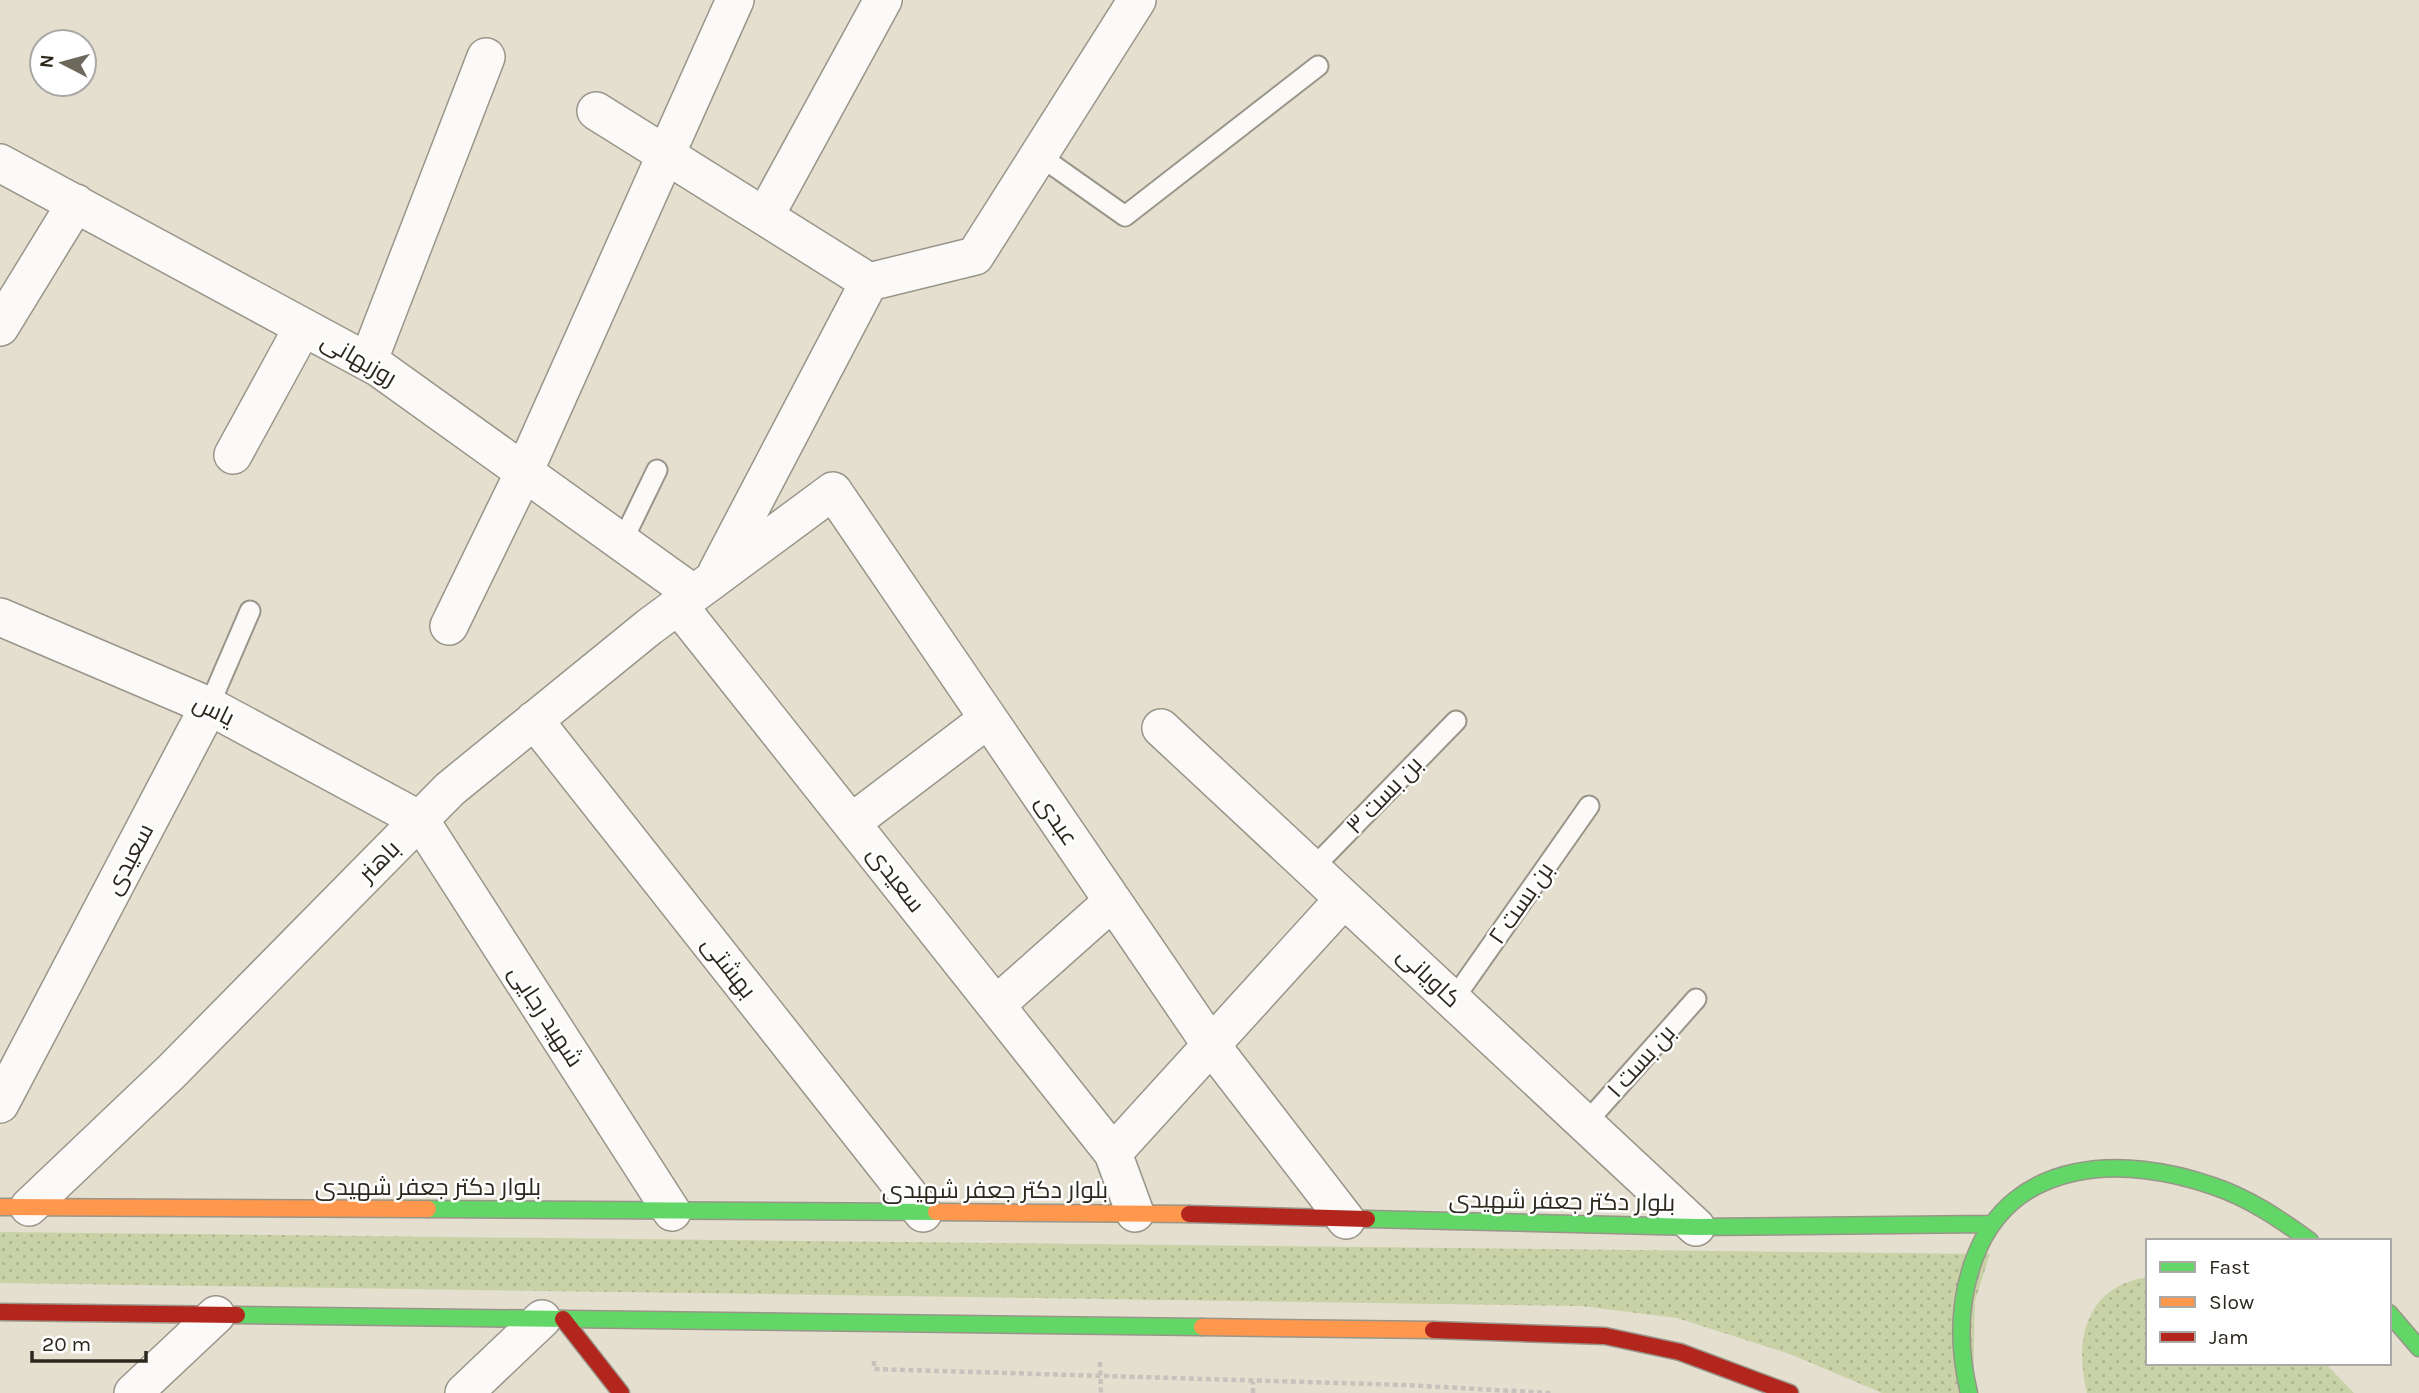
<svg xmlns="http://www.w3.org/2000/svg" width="2419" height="1393" font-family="Karla,Cairo,sans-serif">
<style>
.grass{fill:url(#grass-dots)}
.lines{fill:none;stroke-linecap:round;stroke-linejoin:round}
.lane-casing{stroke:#999589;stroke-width:23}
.street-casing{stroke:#999589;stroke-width:40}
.fast-casing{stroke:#999589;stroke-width:19}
.slow-casing{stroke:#999589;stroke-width:19}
.jam-casing{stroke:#999589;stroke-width:19}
.path{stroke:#c5c3bc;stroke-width:4.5;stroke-dasharray:5 3.5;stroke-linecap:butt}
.lane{stroke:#fbfaf8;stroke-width:19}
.street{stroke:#fbfaf8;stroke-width:37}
.fast{stroke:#63d668;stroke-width:16}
.slow{stroke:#ff974d;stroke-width:16}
.jam{stroke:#b3261e;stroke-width:16}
.labels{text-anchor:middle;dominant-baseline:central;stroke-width:5;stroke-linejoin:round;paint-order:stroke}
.street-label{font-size:24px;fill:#2c281e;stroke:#fff}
</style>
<defs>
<pattern id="grass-dots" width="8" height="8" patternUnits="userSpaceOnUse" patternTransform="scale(1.75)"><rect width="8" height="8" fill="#c9d2a7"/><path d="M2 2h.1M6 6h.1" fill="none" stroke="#adb48f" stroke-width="1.8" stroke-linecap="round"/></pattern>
</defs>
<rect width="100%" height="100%" fill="#e5dfd0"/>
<!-- grass -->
<path class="grass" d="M0,1232l1990,22 -15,47 -2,92h-91l-92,-39 -113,-36 -96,-12 -1581,-23z
M2148,1277v86h177l29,30h-267c-13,-52 -2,-107 61,-116z"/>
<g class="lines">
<!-- lane casing -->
<g class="lane-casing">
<path id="lane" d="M1040,156l85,60 193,-150
M622,542l35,-72
M209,706l41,-95
M1312,869l144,-148
M1453,1000l136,-194
M1586,1123l110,-124"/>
</g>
<!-- street casing -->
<g class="street-casing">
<path id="street" d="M596,111l273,171 -152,290
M0,163l379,205 315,226
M765,216l118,-216
M869,282l106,-26 162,-256
M0,327l76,-124
M368,362l118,-305
M233,455l70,-128
M678,605l435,548
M0,617l209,89 211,114 252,392
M449,626l75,-154 211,-472
M534,720l389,493
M1161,728l535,499
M851,823l137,-104
M996,1005l116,-103
M0,1104l209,-398
M29,1207l142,-135 279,-283 199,-162 184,-136 378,554 135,175
M1135,1213l-22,-60 231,-254
M133,1393l83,-78
M464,1393l78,-74"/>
</g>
<!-- fast casing -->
<g class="fast-casing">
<path id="fast" d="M428,1209l508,3
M1367,1219l329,8 293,-3
M2389,1313l30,35
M237,1315l965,12
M1969,1393c-11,-46 -11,-92 6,-136 38,-100 150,-102 238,-71 36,12 67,33 97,55"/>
</g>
<!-- slow casing -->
<g class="slow-casing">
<path id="slow" d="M0,1207l428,2
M936,1212l253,2
M1202,1327l231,3"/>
</g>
<!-- jam casing -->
<g class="jam-casing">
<path id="jam" d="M1189,1214l178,5
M0,1312l237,3
M563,1319l58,74
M1433,1330l172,6 75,16 110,41"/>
</g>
<!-- path -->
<path class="path" d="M874,1361v8l531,16 146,8
M1100,1362l1,31
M1253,1393v-11"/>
<!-- lane -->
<use href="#lane" class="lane"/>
<!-- street -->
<use href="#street" class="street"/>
<!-- fast -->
<use href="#fast" class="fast"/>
<!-- slow -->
<use href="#slow" class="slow"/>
<!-- jam -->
<use href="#jam" class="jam"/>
</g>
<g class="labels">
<!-- street labels -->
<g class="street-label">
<text transform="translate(359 359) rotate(30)">روزبهانی</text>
<text transform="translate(214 710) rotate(26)">یاس</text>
<text transform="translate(1384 795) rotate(-46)">بن بست ۳</text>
<text transform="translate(1057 820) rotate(56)">عبدی</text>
<text transform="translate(129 859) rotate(-62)">سعیدی</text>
<text transform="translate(379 861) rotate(-45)">باهنر</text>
<text transform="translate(896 879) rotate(52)">سعیدی</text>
<text transform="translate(1521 903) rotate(-55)">بن بست ۲</text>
<text transform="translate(729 967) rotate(52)">بهشتی</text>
<text transform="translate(1429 977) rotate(43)">کاویانی</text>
<text transform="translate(546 1016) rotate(57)">شهید رجایی</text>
<text transform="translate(1641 1061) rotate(-48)">بن بست ۱</text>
<text x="428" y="1187">بلوار دکتر جعفر شهیدی</text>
<text x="995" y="1190">بلوار دکتر جعفر شهیدی</text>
<text transform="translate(1562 1201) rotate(1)">بلوار دکتر جعفر شهیدی</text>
</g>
</g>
<!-- legend -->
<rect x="2146" y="1239" width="245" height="126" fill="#ffffff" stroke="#aba9a5" stroke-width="2"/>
<rect x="2160" y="1262" width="35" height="10" fill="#63d668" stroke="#aba9a5" stroke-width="2"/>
<text x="2209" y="1274" font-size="21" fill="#2c281e">Fast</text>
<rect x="2160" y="1297" width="35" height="10" fill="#ff974d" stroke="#aba9a5" stroke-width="2"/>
<text x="2209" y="1309" font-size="21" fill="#2c281e">Slow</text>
<rect x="2160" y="1332" width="35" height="10" fill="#b3261e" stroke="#aba9a5" stroke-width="2"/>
<text x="2209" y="1344" font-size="21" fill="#2c281e">Jam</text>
<!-- north arrow -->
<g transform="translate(63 63) rotate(276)"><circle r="33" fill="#ffffff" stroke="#aba9a5" stroke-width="2"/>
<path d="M0-5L12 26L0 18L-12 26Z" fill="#6d685c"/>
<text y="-10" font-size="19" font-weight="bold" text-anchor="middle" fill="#2c281e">N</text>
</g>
<!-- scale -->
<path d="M32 1351v10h114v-10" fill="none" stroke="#2c281e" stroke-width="3.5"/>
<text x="42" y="1351" font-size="21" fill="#2c281e" stroke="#ffffff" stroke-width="5" paint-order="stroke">20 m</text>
</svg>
